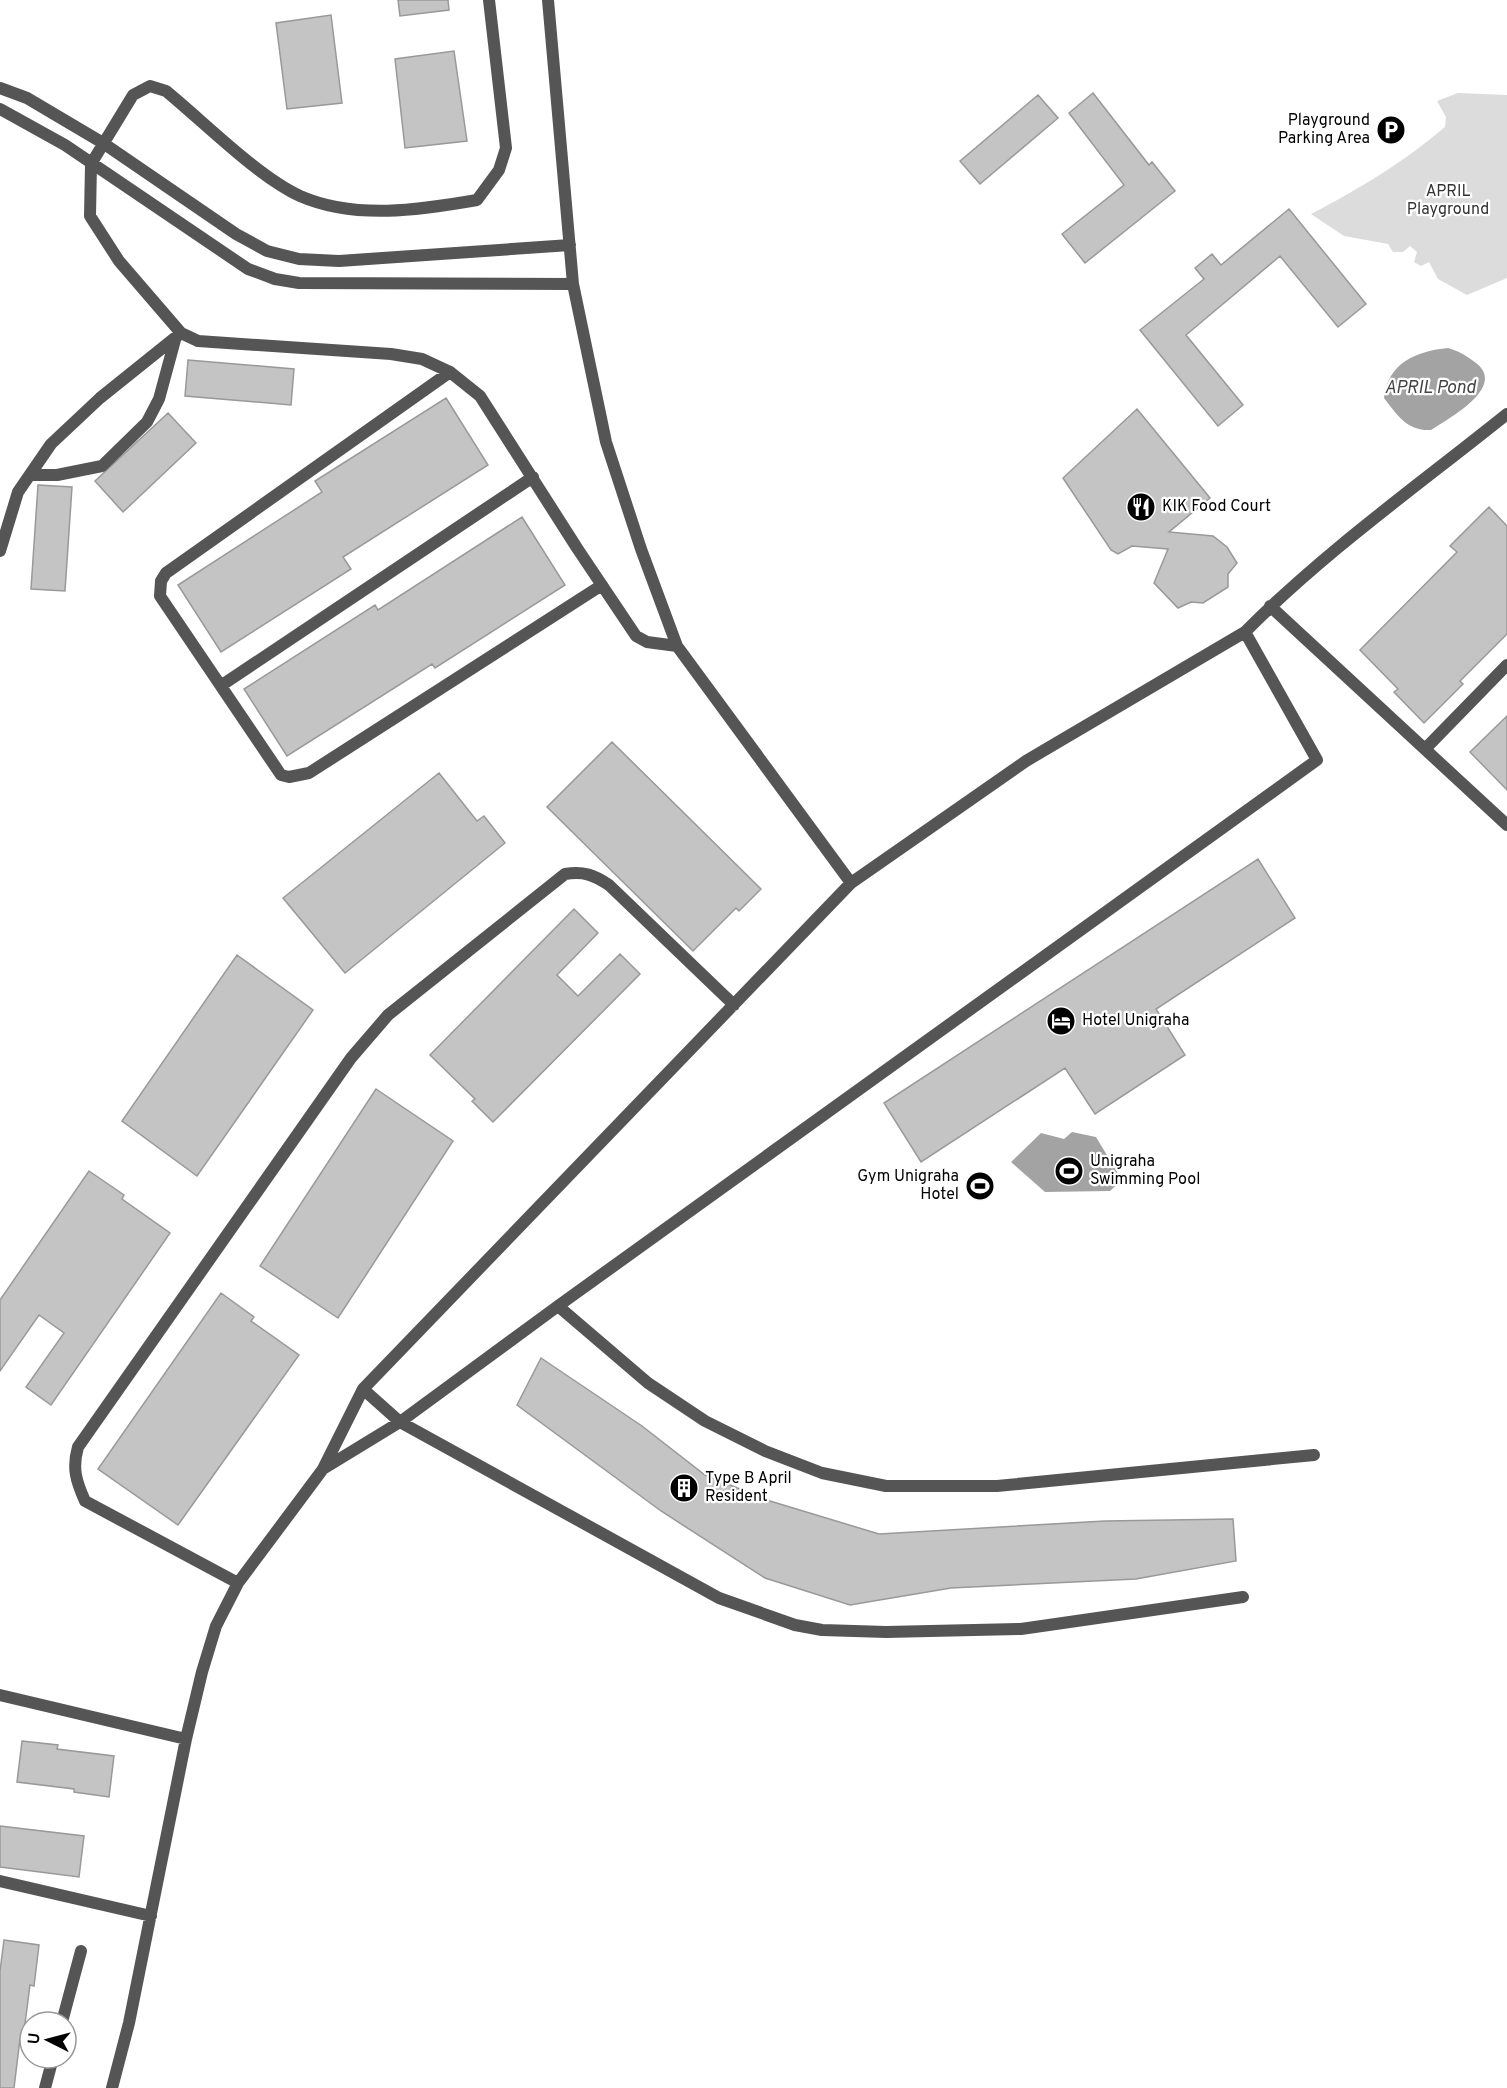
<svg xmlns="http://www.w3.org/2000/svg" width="1507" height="2088" font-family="Overpass,sans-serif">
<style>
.green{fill:#dcdcdc}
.water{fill:#a3a3a3}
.building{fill:#c4c4c4;stroke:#999;stroke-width:1.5}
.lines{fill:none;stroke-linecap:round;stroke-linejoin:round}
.minor{stroke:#555;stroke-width:12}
.labels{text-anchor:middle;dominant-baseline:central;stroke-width:4.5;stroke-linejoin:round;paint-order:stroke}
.poi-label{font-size:16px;fill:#000;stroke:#fff;text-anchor:start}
.park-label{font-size:16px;fill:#333;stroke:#fff}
.water-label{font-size:18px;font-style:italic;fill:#444;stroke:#fff}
</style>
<rect width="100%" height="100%" fill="#fff"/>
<!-- green -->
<path class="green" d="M1458,93l49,2v183l-40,17 -29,-16 -9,-17 -8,4 -7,-4 3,-10 -7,-6 -7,6h-10l-5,-8 -44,-8 -33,-22c50,-26 91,-51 134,-87l1,-10 -9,-16z"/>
<!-- water -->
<path class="water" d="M1448,348c11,3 19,8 28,15 31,24 -27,55 -45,67 -24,1 -33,-14 -47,-32 4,-35 32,-47 64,-50z
M1072,1132l24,5 26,43 -12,11 -65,1 -34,-30 30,-29 23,6z"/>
<!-- building -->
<path class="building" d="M398,0h50l1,10 -49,6z
M331,15l11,88 -55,6 -11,-86z
M454,51l13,90 -62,7 -10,-89z
M1093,93l56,72 3,-3 23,29 -90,72 -23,-29 62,-49 -55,-72z
M1038,95l20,23 -78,66 -20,-23z
M1289,209l77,95 -28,23 -58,-71 -94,79 57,70 -25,21 -78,-96 64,-51 -9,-11 17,-14 9,11z
M188,360l106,9 -3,36 -106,-9z
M446,398l42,67 -145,92 8,12 -130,83 -43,-67 144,-93 -7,-11z
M1137,409l73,89 -41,34 44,4 14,11 10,16 -9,11v13l-25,16 -12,-1 -13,6 -24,-25 14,-34 -36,-3 -14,8 -7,-4 -48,-72z
M168,413l28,30 -73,69 -28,-31z
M38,485l34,2 -7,104 -34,-2z
M1489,507l18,19v108l-47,47 3,3 -39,39 -30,-31 4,-3 -38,-39 97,-98 -7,-6z
M522,517l43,68 -130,83 -3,-4 -145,92 -43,-67 131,-84 3,5z
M1507,716v74l-37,-38z
M612,742l149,147 -22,22 -3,-3 -43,43 -146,-144z
M439,773l38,48 7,-5 21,27 -160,130 -62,-75z
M1258,859l37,59 -139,91 29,46 -90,59 -30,-46 -144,94 -37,-59z
M574,909l24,24 -41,42 21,21 42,-42 20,20 -147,148 -21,-21 3,-2 -45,-44z
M237,955l76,55 -116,166 -75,-55z
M376,1089l77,52 -115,177 -78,-52z
M89,1171l35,24 -2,4 48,34 -119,172 -25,-18 38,-54 -25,-18 -39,56v-71z
M221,1293l33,24 -3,4 48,34 -121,170 -80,-56z
M541,1358l101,68 63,49 65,26 109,33 226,-13 128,-2 3,42 -100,18 -185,9 -101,17 -85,-27 -104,-67 -144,-106z
M22,1741l36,4 -1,4 57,7 -5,41 -35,-5v-3l-57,-7z
M0,1826l84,10 -5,41 -79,-10z
M4,1940l35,5 -5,41 -4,-1 -7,54h-3l-6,49h-14v-117z"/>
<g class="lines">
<!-- minor -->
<path class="minor" d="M489,0l17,148 -7,22 -22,30c-57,10 -122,20 -177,-4 -43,-20 -96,-74 -134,-105l-16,-5 -17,9 -42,69 -1,52 29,45 62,72 17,8 193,13 31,5 28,13 30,24 97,152 59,88 11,6 30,4
M548,0l25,284 33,158 35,107 36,97 174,237
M0,88l27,10 76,45 133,91 31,17 32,8 40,2 231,-16
M0,109l65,36 183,124 27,10 24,4 274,1
M450,372l-284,201 -5,8 -1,15 121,179 8,2 20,-4 293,-188
M30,475h27l45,-9 45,-44 12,-23 16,-59
M0,551l18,-59 33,-48 49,-46 81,-65
M1270,606l237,219
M222,685l311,-208
M1425,749l82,-84
M558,1306l90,77 57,38 60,30 57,22 64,13h111l317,-31
M363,1389l37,33 319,176 76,27 27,5 64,2 135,-3 222,-32
M323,1469l77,-47 158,-116 759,-546 -72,-128
M238,1583l-153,-82c-9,-20 -13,-33 -7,-54l273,-389 37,-43 177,-141c19,-3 29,1 44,11l125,120
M0,1695l186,44
M0,1881l151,35
M62,2022l19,-71
M45,2088l8,-30
M112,2088l17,-65 57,-284 16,-67 14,-46 22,-43 85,-114 40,-80 488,-506 175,-122 219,-129c79,-80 175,-148 262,-218"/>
</g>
<!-- icons -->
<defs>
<g id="parking-disc" transform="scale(1.5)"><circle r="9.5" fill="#000" stroke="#fff"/><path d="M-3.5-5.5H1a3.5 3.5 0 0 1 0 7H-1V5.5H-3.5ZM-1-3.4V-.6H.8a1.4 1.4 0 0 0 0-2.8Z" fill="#fff"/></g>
<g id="restaurant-disc" transform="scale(1.5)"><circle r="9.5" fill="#000" stroke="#fff"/><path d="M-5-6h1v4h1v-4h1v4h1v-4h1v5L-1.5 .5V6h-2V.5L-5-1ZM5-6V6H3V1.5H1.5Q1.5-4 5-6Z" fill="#fff"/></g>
<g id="hotel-disc" transform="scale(1.5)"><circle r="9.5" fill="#000" stroke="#fff"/><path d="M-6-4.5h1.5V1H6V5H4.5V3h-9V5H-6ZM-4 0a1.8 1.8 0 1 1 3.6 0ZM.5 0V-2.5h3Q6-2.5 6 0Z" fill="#fff"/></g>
<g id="stadium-disc" transform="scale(1.5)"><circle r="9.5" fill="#000" stroke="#fff"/><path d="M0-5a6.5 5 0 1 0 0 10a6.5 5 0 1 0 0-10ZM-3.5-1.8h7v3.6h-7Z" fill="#fff"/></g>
<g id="building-disc" transform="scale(1.5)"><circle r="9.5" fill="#000" stroke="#fff"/><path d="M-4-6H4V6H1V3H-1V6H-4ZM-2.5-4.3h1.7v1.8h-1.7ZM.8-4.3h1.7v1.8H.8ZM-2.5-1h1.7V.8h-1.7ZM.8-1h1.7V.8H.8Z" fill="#fff"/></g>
</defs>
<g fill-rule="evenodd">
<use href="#parking-disc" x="1391" y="130"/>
<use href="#restaurant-disc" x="1141" y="507"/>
<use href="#hotel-disc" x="1061" y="1021"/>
<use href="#stadium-disc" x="1069" y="1171"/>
<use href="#stadium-disc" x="980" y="1186"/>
<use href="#building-disc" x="684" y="1488"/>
</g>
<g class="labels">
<!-- poi labels -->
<g class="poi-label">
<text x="1370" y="121" text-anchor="end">Playground<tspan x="1370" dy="18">Parking Area</tspan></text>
<text x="1162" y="507">KIK Food Court</text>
<text x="1082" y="1021">Hotel Unigraha</text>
<text x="1090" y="1162">Unigraha<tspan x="1090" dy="18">Swimming Pool</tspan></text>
<text x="959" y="1177" text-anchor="end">Gym Unigraha<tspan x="959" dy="18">Hotel</tspan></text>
<text x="705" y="1479">Type B April<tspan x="705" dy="18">Resident</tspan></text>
</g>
<!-- park labels -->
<g class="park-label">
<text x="1448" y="192">APRIL<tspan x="1448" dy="18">Playground</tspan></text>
</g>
<!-- water labels -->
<g class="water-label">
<text x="1430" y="388">APRIL Pond</text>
</g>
</g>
<!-- north arrow -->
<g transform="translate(48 2040) rotate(276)"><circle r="28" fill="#ffffff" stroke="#999999" stroke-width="1.5"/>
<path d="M0-4.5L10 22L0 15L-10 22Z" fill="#000000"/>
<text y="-9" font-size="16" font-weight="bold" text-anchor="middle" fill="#000000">U</text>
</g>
</svg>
